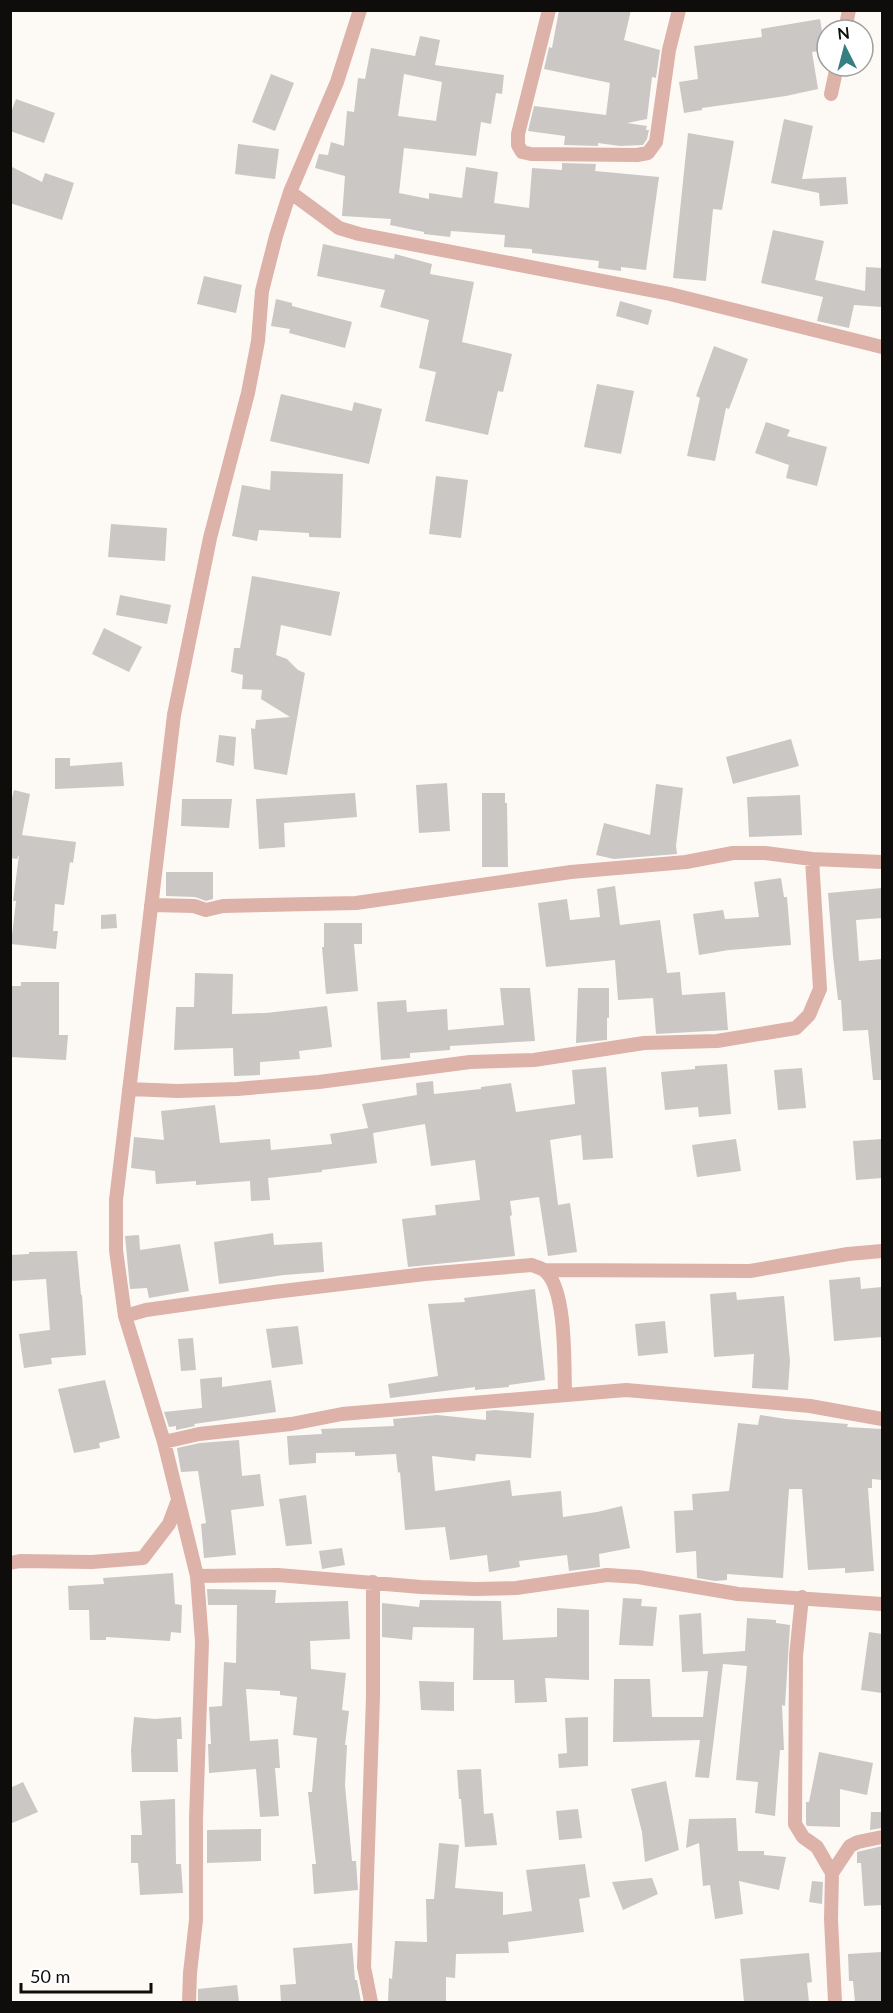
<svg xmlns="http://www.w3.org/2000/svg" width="893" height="2013" font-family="Lato,sans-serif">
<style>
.building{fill:#cac7c4;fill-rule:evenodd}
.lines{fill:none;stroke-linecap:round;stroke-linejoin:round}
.street{stroke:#ddb2a8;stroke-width:14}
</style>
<rect width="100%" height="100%" fill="#fdfaf6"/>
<!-- building -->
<path class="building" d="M559,10h72l-7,30 36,10 -4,28 -4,-1 -5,42 -20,4 20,3 -1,4h3l-2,9 -4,6 -23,1 -22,-3v3l-34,-1 1,-9 -37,-5 6,-25 72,9 4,-32 -66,-14 5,-22 3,1z
M820,19l5,31 -13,2 6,37 -32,7 -84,12v2l-18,3 -5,-31 19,-3 -4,-33 68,-9 -1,-8z
M420,36l20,4 -5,25 69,10 -2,19 -6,-1 -5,31 -10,-2 -5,34 -72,-8 -5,45 30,6v-6l33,5 4,-31 32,5 -4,31 35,5 3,-40 30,2v-7l34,1 -1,7 64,6 -13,93 -25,-3v4l-23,-3 1,-7 -67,-8v-4l-28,-2 1,-12 -54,-4 -1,6 -26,-3v-2l-34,-7 1,-6 -49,-3 3,-40 -30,-8 4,-14 9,1 3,-13 13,4 3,-35 7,1 4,-34 7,1 6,-31 44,8zM404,74l38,8 -6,39 -38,-5z
M271,74l23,9 -19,48 -23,-9z
M16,99l39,14 -11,30 -34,-12v-16z
M784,119l29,7 -11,53 44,-2 2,27 -28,2 -1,-13 -48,-10z
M688,133l46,8 -12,69 -9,-1 -7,72 -33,-3z
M238,144l41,5 -4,30 -40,-5z
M10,166l32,16 3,-9 29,10 -12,37 -52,-17z
M773,230l51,11 -9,39 50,11 1,-24 16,1v39l-28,-2 -5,23 -32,-7 6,-24 -62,-14z
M323,244l71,15 1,-5 37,10 -2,10 44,8 -12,60 50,12 -9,38 -5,-1 -10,44 -63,-14 11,-49 -17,-4 10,-48 -49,-13 5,-17 -68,-14z
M204,276l38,9 -6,28 -39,-9z
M276,299l16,4v3l60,16 -7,26 -56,-15 1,-4 -19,-3z
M620,301l32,9 -4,15 -32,-9z
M714,346l34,13 -19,50 -3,-1 -11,53 -28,-5 13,-58 -4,-2z
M597,384l37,7 -13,63 -37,-7z
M281,394l71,17 2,-9 28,7 -13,55 -99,-23z
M766,422l24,8 -3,6 40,11 -10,39 -31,-8 3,-13 -34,-12z
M271,471l72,3 -2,64 -32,-1v-4l-50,-3 -2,11 -25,-5 10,-51 28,5z
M436,476l32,4 -7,58 -32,-4z
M111,524l56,4 -2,33 -57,-4z
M252,576l88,16 -9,44 -50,-11 -5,30 11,4 11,11 7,3 -18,102 -33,-6 -3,-41 4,1 1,-9 34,-3 -29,-18 1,-9 -20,-1 1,-14 -12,-3 3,-24h6z
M120,595l51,10 -4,19 -51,-9z
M104,628l38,19 -13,25 -37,-18z
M219,735l17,2 -2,29 -18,-4z
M791,739l8,27 -66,18 -7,-27z
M55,758h15v8l52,-4 2,24 -69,3z
M447,783l3,48 -31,2 -3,-48z
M656,784l27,4 -7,58 1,8 -63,5 -18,-4 8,-32 46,12z
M14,790l16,4 -8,41 54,7 -3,21 -3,-1 -6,43 -9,-1 -2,27h5l-2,18 -45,-5 5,-43h-3l6,-46 -2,4 -7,-1v-52z
M355,793l2,24 -73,6 1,24 -26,2 -3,-50z
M482,793h23v10h2l1,64h-26z
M800,795l2,40 -53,2 -2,-40z
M182,799h50l-3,29 -48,-2z
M166,872h47v27l-7,2 -11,-4 -29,-1z
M781,878l3,19h3l4,48 -62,5 -30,5 -6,-41 30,-4 2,9 34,-2 -5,-35z
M615,886l5,39 40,-5 7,53 13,-1 2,23 43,-3 3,38 -72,4 -3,-36 -35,2 -3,-40 -69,7 -8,-64 29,-4 3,21 30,-3 -3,-28z
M882,888v30l-26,2 3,41 23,-2v121h-9l-5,-50 -25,1 -2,-31h-3l-5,-44 -5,-63z
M116,914l1,14 -16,1v-14z
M324,923h38v21h-8l4,47 -32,3 -4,-47h2z
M195,973l38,1 -1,40 34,-1 61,-7 5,41 -33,4 1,8 -40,3v13l-26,1 -1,-28 -59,2 2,-43h18z
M21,982h38v53h9l-2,25 -56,-3 2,-34h-2v-37h11z
M500,988h30l5,53 -85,5v4l-40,3v5l-29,2 -4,-58 29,-2 1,12 40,-3 1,21 56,-5z
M578,988h31v30h-2v22l-31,3z
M727,1064l4,50 -32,3 -1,-10 -33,3 -4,-38 34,-3v-3z
M606,1067l7,91 -30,2 -2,-25 -31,5 8,65 12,-2 7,49 -29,4 -9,-59 -29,4 2,14 -2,1 5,40 -107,11 -6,-48 34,-4 -1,-10 45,-5 -5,-40 -44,6 -6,-42 -52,9 4,30 -55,7v2l-54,6 2,22 -19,1 -1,-20 -54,4v-4l-40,3 -1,-13 -24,-3 3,-31 30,3 -3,-29 54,-6 5,38 50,-4 1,11 61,-6 -2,-10 38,-6 -6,-24 55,-9 -1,-12 17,-2 1,13 47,-5v-2l30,-4 5,29 59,-8 -3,-34z
M802,1068l4,40 -28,2 -4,-40z
M736,1139l5,32 -44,6 -5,-32z
M882,1139v39l-26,2 -3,-39z
M273,1233l1,12 48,-3 2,30 -40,3 -65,9 -5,-42z
M139,1235l1,15 40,-6 9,47 -40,7 -2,-10 -17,1 -5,-53z
M77,1251l4,44h1l4,60 -35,3 1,6 -28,4 -5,-34 31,-4 -4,-51 -36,2v-26l19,-1v-2z
M860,1277l1,12 21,-2v50l-48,4 -5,-61z
M535,1289l10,91 -36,5v2l-34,3v-3l-85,11 -2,-14 50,-8 -10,-72 37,-2 -1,-4z
M736,1292l1,8 47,-4 6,65 -2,29 -36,-2 2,-34 -40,3 -4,-63z
M665,1321l3,32 -30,3 -3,-32z
M298,1326l5,38 -31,4 -6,-39z
M193,1338l3,32 -15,1 -3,-32z
M222,1377v10l49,-7 5,32 -82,12 1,2 -19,4v-4l-7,1 -5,-15 38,-4 -2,-29z
M105,1380l15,58 -21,5 1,5 -26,5 -16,-64z
M495,1410l39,3 -3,45 -55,-4 -1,7 -43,-5 3,35 75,-11 2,16 49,-5 2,26 34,-5 25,-6 8,42 -31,6 1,13 -31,4 -2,-16 -48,6 1,6 -31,5 -2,-17 -37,5 -5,-33 -40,3 -5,-58 -2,1 -2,-19 -41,2v-4l-39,1v10l-27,2 -2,-29 35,-2 -1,-5 73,-3 -1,-7 44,-4 49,5v-9z
M760,1415l26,4 62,5 -1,3 35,2v51l-10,-1v9h-4l6,83 -29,2v-5l-37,2 -6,-81h-13l-6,89 -56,-4v6l-12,1 -18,-3 -1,-27 -20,2 -2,-42 19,-1 -1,-16 37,-3 9,-68 20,2z
M239,1440l3,36 18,-2 4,32 -33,4 5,45 -32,3 -3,-34 5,-1 -8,-52 -17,1 -4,-24 23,-5z
M306,1495l6,49 -26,2 -7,-47z
M342,1548l3,17 -23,4 -3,-18z
M173,1573l2,31 7,1 -1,28 -10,-1 -1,9 -64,-4v3h-16l-1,-30h-20l-1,-24 36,-2 -1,-6z
M207,1589l69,1 -1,13 73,-2 2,38 -40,2 1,28 35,4 -4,37 7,1 -4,34h2l-2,40 7,76h4l2,29 -44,4 -2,-30h4l-8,-72h4l5,-54 -24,-3 4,-38 -17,-2v-4l-34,-2 4,52 28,-2 2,29h-5l4,48 -19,1 -4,-48 -47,4 -1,-29h3l-2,-37 13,-1 2,-44 12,1 1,-58h-29z
M623,1598l19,1 -1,7 16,1 -4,39 -34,-1z
M420,1600l81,1 2,39 54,-3v-29l32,2v70l-44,-2 2,24 -32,1 -1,-23h-41l1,-52 -61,-1 -1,13 -30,-3v-34l37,4z
M701,1613l2,41 42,-3 2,-33 29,2v3l14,2 -5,81 -3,-1 2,45h-4l-5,66 -20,-3 3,-31 -22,-2 11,-114 -24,-2 -14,114 -14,-1 5,-37 -87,2 1,-63h36l2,38h51l5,-46 -26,1 -3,-57z
M869,1632l13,2v59l-21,-3z
M419,1681l35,1v29l-33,-1z
M134,1717l21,2 26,-2 1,22h-5l1,33h-46l-1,-22z
M588,1717v49l-29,2 -1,-14 9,-1 -2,-35z
M819,1752l54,11 -6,32 -27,-6v38l-33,-1 -1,-2v-22h3z
M481,1769l3,45 9,-1 4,32 -32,2 -4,-48h-2l-2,-29z
M666,1781l13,69 -34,12 -3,-30 -11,-43z
M23,1782l15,30 -28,12v-36z
M175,1799l1,65h5l2,29 -43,2 -2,-32h-7v-28h11l-2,-34z
M578,1809l4,29 -23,2 -3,-29z
M871,1812h11v16l-12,2z
M736,1818l2,33h26v4l22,2 -7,33 -40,-9 4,33 -28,5 -5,-34 -7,1 -4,-43 -13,5 3,-29z
M261,1829v32l-54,2v-33z
M439,1843l20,2 -4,43 48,4v23l29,-4 -6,-41 59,-6 5,33 -11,2 5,33 -76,10 1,11 -53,1 -1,24 -9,-1v25h-58l1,-24 3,1 3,-38 32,1 -1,-43h8z
M882,1846v59l-18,1 -3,-43h-4v-11z
M652,1878l6,16 -35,16 -11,-28z
M812,1881l11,1 -1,22 -13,-2z
M352,1943l3,37h2l4,22h-80l-1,-17 16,-1 -3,-36z
M882,1952v50h-27l-2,-21h-4l-1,-27z
M809,1953l3,29 -5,1 2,19h-65l-4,-43z
M237,1985l2,17h-41v-13z"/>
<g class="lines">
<!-- street -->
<path class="street" d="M549,10l-31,124v11l4,7 9,2 106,1 11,-2 8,-11 13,-92 10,-40
M845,30l4,-20
M831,94l6,-28
M290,192l49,36 20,6 311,60 212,53
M151,905l43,1 12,4 17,-4 133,-3 215,-31 115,-10 47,-9h32l47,6 70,3
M129,1089l49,2 59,-2 82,-7 151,-20 64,-2 110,-17 73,-2 79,-13 13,-13 11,-26 -8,-130
M544,1270l206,1 98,-17 34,-3
M125,1316l21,-6 128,-18 151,-18 107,-9c4,2 10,3 13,6 22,18 19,95 20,124
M164,1442l35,-8 92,-10 51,-10 284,-24 184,16 72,13
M10,1563l10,-2 72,1 51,-4 26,-34 9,-24
M197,1576l81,-1 143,12 54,2 41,-1 91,-13 31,2 100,17 144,10
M802,1597l-6,59 -1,168 8,13 14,10 15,26
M189,2002l1,-29 6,-53v-101l6,-177 -5,-66 -33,-134 -39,-126 -9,-66v-50l58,-485 36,-177 38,-145 10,-52 4,-50 14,-55 14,-44 47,-110 23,-72
M371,2002l-7,-35 9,-270v-115
M835,2002l-4,-83 1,-46 18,-27 8,-4 24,-5"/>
</g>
<!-- border -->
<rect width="893" height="2013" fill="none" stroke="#0e0d0c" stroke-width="24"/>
<!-- north arrow -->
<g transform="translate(845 48) rotate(354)"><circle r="28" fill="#ffffff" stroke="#9f9e9e" stroke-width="1.5"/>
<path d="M0-4.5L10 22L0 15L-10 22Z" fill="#357e82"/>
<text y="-9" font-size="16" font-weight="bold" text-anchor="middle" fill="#0e0d0c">N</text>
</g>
<!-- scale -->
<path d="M21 1983v9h130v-9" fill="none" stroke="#0e0d0c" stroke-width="3"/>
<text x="30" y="1983" font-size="18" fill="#0e0d0c" stroke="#ffffff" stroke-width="4.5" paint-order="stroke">50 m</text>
</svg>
